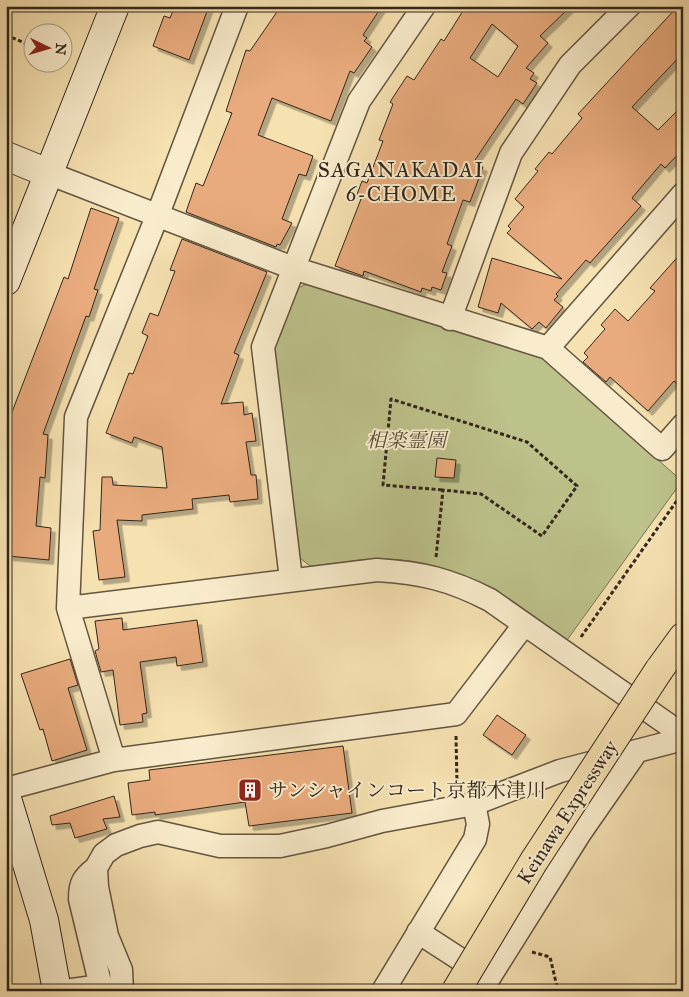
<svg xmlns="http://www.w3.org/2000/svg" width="689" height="997" font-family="'IM FELL Great Primer','Noto Serif JP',serif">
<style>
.green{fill:#bdc28b;stroke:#787453}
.building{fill:#e9ab7d;stroke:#32261b;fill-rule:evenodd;filter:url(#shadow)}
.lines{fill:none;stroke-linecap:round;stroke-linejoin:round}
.minor-casing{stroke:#635540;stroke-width:25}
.tertiary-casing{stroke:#635540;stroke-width:30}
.secondary-casing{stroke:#32261b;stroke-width:30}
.motorway-casing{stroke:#32261b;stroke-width:30}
.path{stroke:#32261b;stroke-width:3;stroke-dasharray:4 2.5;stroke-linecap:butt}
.minor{stroke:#f9eccc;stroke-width:22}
.tertiary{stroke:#f9eccc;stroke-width:28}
.secondary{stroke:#f9eccc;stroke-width:28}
.motorway{stroke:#f6e1b1;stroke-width:28}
.motorway-bridge-casing{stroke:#32261b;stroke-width:30;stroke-linecap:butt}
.motorway-bridge{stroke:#f6e1b1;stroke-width:28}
.labels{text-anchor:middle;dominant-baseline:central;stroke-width:4;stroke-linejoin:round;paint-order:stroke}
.park-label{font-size:20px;font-style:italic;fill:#554d37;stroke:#f9eccc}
.poi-label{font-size:20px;fill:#32261b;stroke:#f9eccc;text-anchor:start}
.street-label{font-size:20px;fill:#32261b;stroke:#f9eccc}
.neighbourhood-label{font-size:21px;letter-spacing:1px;fill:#32261b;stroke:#f9eccc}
</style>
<defs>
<filter id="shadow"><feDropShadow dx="4.5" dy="4.5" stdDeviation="0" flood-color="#0004"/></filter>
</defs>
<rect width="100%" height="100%" fill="#f6e1b1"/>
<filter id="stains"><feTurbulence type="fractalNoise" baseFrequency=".004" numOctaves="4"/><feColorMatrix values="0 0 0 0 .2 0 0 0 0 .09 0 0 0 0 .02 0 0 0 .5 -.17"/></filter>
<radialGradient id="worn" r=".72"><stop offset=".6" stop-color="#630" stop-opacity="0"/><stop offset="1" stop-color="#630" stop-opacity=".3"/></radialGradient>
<!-- green -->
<path class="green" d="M307,284l234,73 141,124 -115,159c-58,-41 -106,-79 -181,-81 -24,-1 -51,5 -76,7l-10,-8 -27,-211 22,-58z"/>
<!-- building -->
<path class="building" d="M175,6h34l-20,54 -36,-14 11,-30 6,2z
M281,6h101l-19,29 4,3 -3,3 8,6 -18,26 -4,-2 -19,50 -59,-23 -14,37 55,21 -7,20 -7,-2 -17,45 10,4 -12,22 -3,-1 -1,3 -90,-35 10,-29 7,3 29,-73 -6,-2 20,-61 4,1z
M466,6h105l-31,30 8,7 -22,25 8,5 -4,6 7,4 -14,21 -7,-5 -43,64 10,4 -13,35 -7,-2 -16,44 5,2 -10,26 5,1 -6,17 -9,-3 -1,4 -9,-3 -1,4 -57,-21 -1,5 -28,-10 26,-67 -5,-2 6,-16 5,2 16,-42 -4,-1 14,-36 -3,-2 17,-26 7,4 27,-41 3,2zM492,24l26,22 -20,31 -28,-19z
M678,6h5v47l-51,54 26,23 25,-25v44l-18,19 -4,-4 -29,34 9,8 -51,57 -4,-3 -30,34 2,2 -4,4 9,7 -17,21 -7,-6 -7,7 -31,-26 -3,10 -20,-6 14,-49 70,21 -55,-46 4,-4 -3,-3 16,-19 -9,-8 23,-28 -3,-2 14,-17 3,2 30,-36 -4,-4z
M91,208l28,10 -25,71 4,1 -9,27 -3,-1 -43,118 5,1 -3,43 -5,-1 -4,49 15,2 -2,32 -41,-4 -2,-90 6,-54 52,-135 4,2z
M182,239l85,33 -33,81 5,2 -18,49 22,-2 1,13 8,-2 4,28 -10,1 5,33h5l2,24 -28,3 -1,-7 -37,4 1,10 -51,6v6l-25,-1 8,57 -26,3 -6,-49 7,-1 2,-53h10l1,8 54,3 -5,-41 -28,-10 -2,6 -26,-10 23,-60 4,1 15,-38 -6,-3 8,-20 8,3 17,-45 -5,-1z
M683,251v138l-9,-8 -26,30 -38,-34 -4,5 -23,-20 5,-5 -4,-4 21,-24 -4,-4 14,-16 13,12 27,-30 -5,-3z
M437,458l19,2 -2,18 -19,-1z
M122,618l1,12 74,-10 6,42 -26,4 -1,-9 -36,5 7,51 -5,1 1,8 -23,3 -7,-55 -12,2 -6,-21 4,-2 -4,-28z
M70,659l8,26 -10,3 19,62 -35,11 -9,-32 -3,1 -19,-56z
M497,715l29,20 -14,20 -29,-20z
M343,746l9,67 -103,13 -4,-24 -90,13v-3l-23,3 -4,-32 22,-3 -1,-10z
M114,796l6,21 -17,2 4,10 -32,9 -5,-15 -18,2 -2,-9z"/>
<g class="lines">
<!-- minor casing -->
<g class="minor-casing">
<path id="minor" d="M48,173l245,95 255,80 114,101 21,-24
M450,319l61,-166 59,-88 59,-59
M548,348l135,-154
M291,579l-28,-232 96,-246 65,-95
M68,608l8,-191 82,-203 79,-208
M114,760l342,-46 68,-89
M6,789l108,-29 -46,-152 309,-38c45,3 72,9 113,30l193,135
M96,868c-13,10 -16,15 -16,31l22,92
M418,932l71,46 91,-145 57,-82
M65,991l36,-5
M122,991l-1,-21 -14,-34 -10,-49 -1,-19 8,-14 12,-9 24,-9 18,-4 62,14h60l47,-10 55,-15 92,-17 86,-33 123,-32
M383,991l92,-152 3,-15 -4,-20"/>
</g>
<!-- tertiary casing -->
<g class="tertiary-casing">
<path id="tertiary" d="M6,156l42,17"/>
</g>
<!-- secondary casing -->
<g class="secondary-casing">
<path id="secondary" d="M6,281l109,-275
M6,795l38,125 13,71"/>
</g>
<!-- motorway casing -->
<g class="motorway-casing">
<path id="motorway" d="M659,670l24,-33"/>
</g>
<!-- path -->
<path class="path" d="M6,35l26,11
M678,463l5,4
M436,557l7,-67 38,4 61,42 35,-50 -50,-44 -136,-43 -8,86 60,5
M581,637l102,-145
M456,736l1,48
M532,952l18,5 8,34"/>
<!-- minor -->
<use href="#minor" class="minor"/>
<!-- tertiary -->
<use href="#tertiary" class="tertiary"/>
<!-- secondary -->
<use href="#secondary" class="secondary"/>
<!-- motorway -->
<use href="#motorway" class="motorway"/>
<!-- motorway-bridge casing -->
<g class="motorway-bridge-casing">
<path id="motorway-bridge" d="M456,991l78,-130 125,-191"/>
</g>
<!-- motorway-bridge -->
<use href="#motorway-bridge" class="motorway-bridge"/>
</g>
<!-- icons -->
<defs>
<g id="building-square" transform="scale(1.25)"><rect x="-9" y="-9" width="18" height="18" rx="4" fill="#8f2418" stroke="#f9eccc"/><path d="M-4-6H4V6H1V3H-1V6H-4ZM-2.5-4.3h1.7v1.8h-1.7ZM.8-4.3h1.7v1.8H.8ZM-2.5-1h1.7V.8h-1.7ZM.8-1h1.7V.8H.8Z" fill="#fff"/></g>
</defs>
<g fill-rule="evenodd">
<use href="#building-square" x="250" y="790"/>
</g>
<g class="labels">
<!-- park labels -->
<g class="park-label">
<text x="406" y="440">相楽霊園</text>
</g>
<!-- poi labels -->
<g class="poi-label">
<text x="268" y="790">サンシャインコート京都木津川</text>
</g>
<!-- street labels -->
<g class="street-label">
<text transform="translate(567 812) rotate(-57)">Keinawa Expressway</text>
</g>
<!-- neighbourhood labels -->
<g class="neighbourhood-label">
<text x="401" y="170">SAGANAKADAI<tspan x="401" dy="24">6-CHOME</tspan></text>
</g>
</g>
<!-- margin -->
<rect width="689" height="997" fill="none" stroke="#f6e1b1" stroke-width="25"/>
<rect x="8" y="8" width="674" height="982" fill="none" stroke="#32261b" stroke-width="2.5"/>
<rect x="12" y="12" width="664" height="972" fill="none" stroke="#32261b"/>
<!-- north arrow -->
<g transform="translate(48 48) rotate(95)"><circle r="24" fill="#f9eccc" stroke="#a99d85"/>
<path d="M0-4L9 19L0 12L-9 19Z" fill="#8f2418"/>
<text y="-8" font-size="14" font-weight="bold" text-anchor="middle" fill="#32261b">N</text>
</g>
<rect width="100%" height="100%" filter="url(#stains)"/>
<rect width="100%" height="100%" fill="url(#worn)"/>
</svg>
